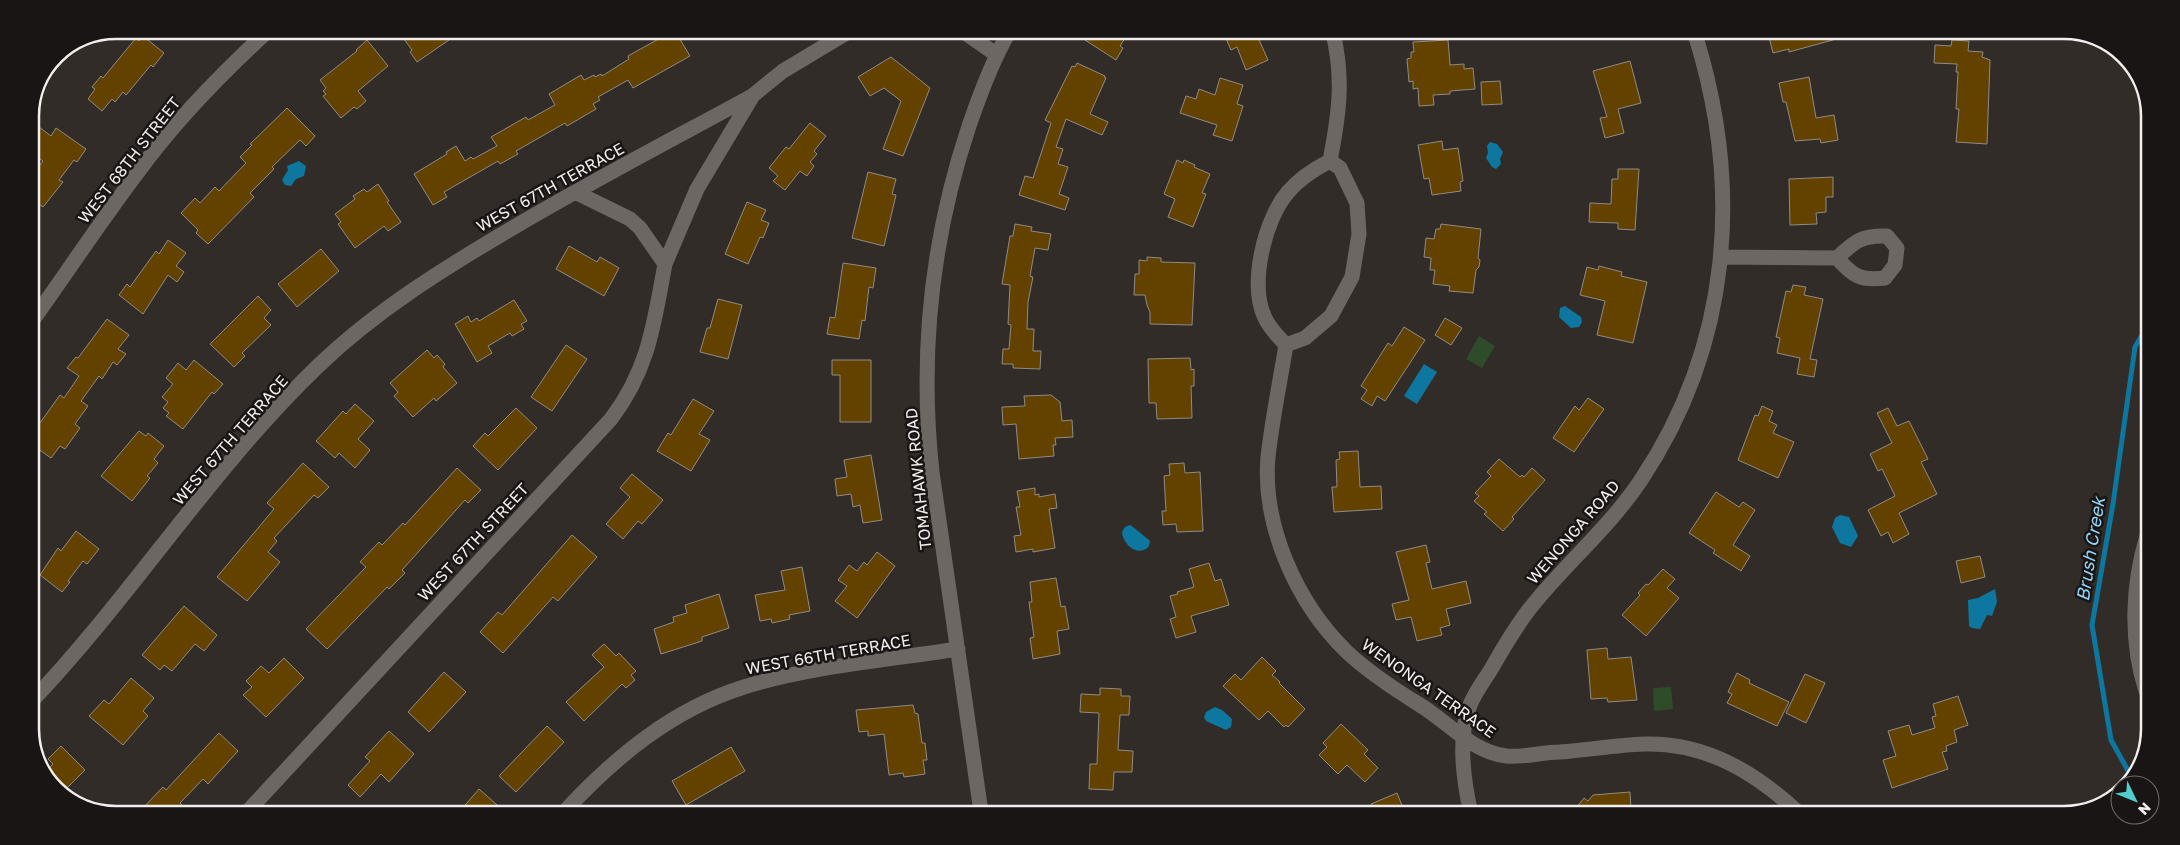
<svg xmlns="http://www.w3.org/2000/svg" width="2180" height="845" font-family="'Golos Text',sans-serif">
<style>
.green{fill:#2e4c2a}
.water{fill:#0d77a0}
.lines{fill:none;stroke-linecap:round;stroke-linejoin:round}
.stream{stroke:#0d77a0;stroke-width:5}
.building{fill:#634200;stroke:#908b85}
.minor{stroke:#6d6763;stroke-width:15}
.labels{text-anchor:middle;dominant-baseline:central;stroke-width:5;stroke-linejoin:round;paint-order:stroke}
.street-label{font-size:16px;fill:#f3efed;stroke:#181514}
.water-label{font-size:18px;font-style:italic;fill:#93d4f6;stroke:#181514}
.rim{fill:none;stroke:#f3efed;stroke-width:2.5}
</style>
<rect width="100%" height="100%" fill="#322c29"/>
<!-- green -->
<path class="green" d="M1479,336l16,10 -13,22 -16,-9z
M1671,687l2,22 -19,2 -1,-23z"/>
<!-- water -->
<path class="water" d="M1490,142l7,2 6,8 -3,7 1,5 -5,5 -4,-2 -6,-9 2,-5 -1,-7z
M299,161l7,5 -2,10 -8,3 -5,7 -6,-1 -3,-5 6,-10 -1,-4z
M1565,306l16,11 1,5 -3,5 -8,1 -12,-11 1,-9z
M1424,364l13,8 -20,32 -13,-8z
M1840,515l9,2 9,19 -7,11 -11,-4 -8,-16 3,-9z
M1130,525c2,1 17,13 20,16l-1,5c-10,12 -26,-1 -27,-14l3,-5z
M1995,589l2,13 -5,14 -5,-1 -7,14 -8,-1 -3,-2 -1,-26 10,-2z
M1215,707l7,3 10,9 -1,8 -5,3 -20,-9 -2,-4 2,-5z"/>
<g class="lines">
<!-- stream -->
<path class="stream" d="M2131,776l-20,-36 -19,-115 21,-121 22,-157 13,-22"/>
</g>
<!-- building -->
<path class="building" d="M398,31h64l-45,31 -7,-10 2,-2z
M659,31h16l15,25 -57,32 -5,-8 -30,17 2,3 -7,4 3,5 -29,17 -2,-3 -49,28 2,3 -18,10 -2,-3 -54,31 3,5 -14,8 -19,-31 33,-20 -1,-2 10,-6 9,15 6,-4 2,2 24,-13 -6,-9 35,-20 2,3 27,-15 -6,-11 32,-19 3,5 10,-5 1,2 6,-3 1,2 27,-17 -1,-3 34,-19z
M1091,32h38l-9,14 3,2 -7,12 -31,-20z
M1233,33h23l12,27 -22,10 -9,-23 -6,3 -6,-14z
M1770,34h70v4l-51,14v-3l-16,4 -4,-16 2,-1z
M143,36l21,17 -11,14 -2,-2 -25,30 -3,-3 -8,10 -3,-3 -10,12 -14,-12 7,-10 -3,-2 9,-11 2,2 33,-40 3,3z
M367,40l21,26 -30,25 8,10 -9,8 -3,-2 -13,11 -18,-22 3,-2 -3,-3 3,-3 -6,-8 37,-29 -1,-1z
M1448,40l2,25 14,-1v5l9,-1 2,21 -25,2v3l-17,1 1,10 -15,1 -1,-18 -5,1v-8l-4,1 -2,-23 4,-1v-6h3l-1,-10z
M1952,40l17,1 -1,10 15,1 -1,5 8,3 -3,84 -31,-2 3,-33h-3l2,-37h-2l1,-8 -23,-1 1,-18 16,1z
M891,57l39,31 -27,68 -20,-7 18,-48 -17,-13 -14,8 -12,-19z
M1630,61l11,42 -23,6 6,24 -19,5 -5,-20 7,-1 -14,-46z
M1077,63l28,13 -1,1 2,1 -16,36 18,8 -6,13 -36,-16 -10,28 7,2 -5,15 10,3 -9,27 10,4 -4,12 -46,-15 6,-19 8,2 18,-55 -6,-3 27,-54 3,1z
M1809,77l7,41 18,-3 4,25 -17,3 -1,-4 -25,2 -9,-39h-3l-4,-19z
M1220,78l23,7 -6,19 6,2 -11,35 -19,-6 4,-10 -37,-12 6,-17 10,3 3,-10 16,6z
M1500,81l2,23 -20,1 -1,-23z
M287,108l28,28 -9,10 -6,-6 -28,27 2,2 -24,24 4,4 -46,47 -12,-11 2,-3 -17,-17 14,-15 5,5 15,-16 4,4 27,-28 -6,-6 12,-12 -2,-1z
M810,123l16,13 -12,15 3,3 -7,8 4,4 -7,10 -7,-5 -15,19 -12,-9 5,-5 -9,-8 17,-21 3,2z
M39,127l12,9 5,-8 30,21 -9,13 -3,-2 -15,20 4,2 -20,25 -13,-9v-20l13,-17 -13,-9v-13z
M1442,141l1,9 15,-2 5,33 -3,1 1,9 -29,4 -3,-17 -5,1 -6,-34z
M1177,160l6,3 1,-3 11,5 -1,2 16,7 -8,19 4,1 -13,33 -25,-10 7,-18 -11,-5z
M1618,169h21l-4,61 -17,-1v-6l-29,-1 1,-19 21,1 1,-25h6z
M868,172l28,7 -4,15 4,1 -12,51 -32,-8z
M1833,177v20h-7v15l-10,1 1,11 -27,1 -1,-46z
M378,184l11,17 -2,1 14,20 -13,9 -4,-5 -29,22 -17,-24 3,-2 -6,-8 20,-15 -2,-3 11,-7 3,3z
M747,202l19,8 -5,10 8,3 -6,15 -3,-1 -12,27 -23,-10z
M1015,224l17,3 -1,4 20,3 -3,16 -13,-2 -5,28 3,1 -5,25 -1,27h7l-1,22h8l-1,18 -27,-1v-4h-11l1,-15h6l2,-24 -3,-1 2,-39 -8,-1 8,-48h3z
M1441,224l40,5 -3,29 2,2 -1,7 -3,3 -3,23 -24,-2 1,-5 -17,-2 2,-14h-5l1,-12 -7,-1 2,-19 8,1 2,-10h4z
M168,240l18,13 -10,13 8,6 -7,10 -9,-7 -25,39 -24,-19 8,-11 3,3 26,-36 3,3z
M569,246l28,16 3,-5 19,11 -15,28 -48,-27z
M321,249l18,22 -42,36 -19,-23z
M1147,257l14,1v4l34,1 -3,62 -42,-1v-12l-3,-7 -2,-10h-11l1,-21h4v-14l8,1z
M843,263l33,5 -3,20 -4,-1 -4,34 -3,-1 -3,19 -32,-5 3,-17 5,1z
M1599,266l23,6 -1,4 26,6 -14,61 -36,-8 8,-34 -25,-6 7,-28 11,3z
M1793,285l13,2 -2,8 19,4 -13,60 7,1 -3,17 -17,-3 3,-16 -23,-5 3,-15 -4,-1 10,-46 5,1z
M258,296l13,14 -7,8 7,7 -29,28 3,3 -11,11 -24,-23z
M718,299l24,6 -14,54 -28,-7 7,-24h3z
M514,300l13,21 -6,3 3,5 -12,7 -2,-3 -22,13 4,7 -15,9 -22,-38 13,-8 3,6 6,-4 2,3z
M1445,318l17,10 -11,17 -16,-10z
M107,319l22,16 -11,14 8,5 -9,11 -4,-3 -11,17 -3,-3 -18,25 7,5 -13,18 5,4 -15,21 -5,-3 -9,12 -21,-15v-21l7,5 23,-32 4,3 15,-22 -12,-8 9,-11 2,1z
M1404,327l21,13 -40,61 -8,-5 -5,10 -11,-7 6,-9 -6,-4 27,-43 4,3z
M566,345l21,14 -35,52 -21,-14z
M427,350l7,8 3,-3 8,9 -2,3 14,16 -21,18 -2,-3 -21,19 -19,-21 4,-4 -8,-9z
M1190,358l1,12 3,-1v17h-3l1,32 -35,1 -1,-16h-7l-1,-44z
M194,360l29,24 -9,10 -2,-2 -29,37 -17,-13 3,-3 -6,-5 5,-6 -6,-5 11,-13 -7,-6 12,-15 8,7z
M832,360h39v62h-31v-47h-8z
M1051,395l9,7 2,19 10,-1 1,17 -18,1 1,7h-3l1,11 -35,3 -3,-35 -13,1 -1,-18 23,-1 -1,-10z
M1588,398l16,11 -30,43 -21,-14 22,-32 4,4z
M693,399l21,12 -15,23 11,6 -19,31 -34,-20 11,-18 3,2z
M355,404l19,17 -16,18 12,11 -15,18 -16,-15 -4,5 -19,-17 27,-30 3,3z
M1762,406l11,5 -4,10 8,4 -4,8 21,9 -16,36 -40,-18 17,-45 3,1z
M516,408l21,20 -39,42 -25,-24 12,-13 3,3z
M1888,408l9,18 12,-5 19,38 -7,3 16,32 -38,19 10,21 -16,9 -5,-11 -7,4 -13,-26 27,-14 -13,-27 -4,2 -8,-17 22,-11 -15,-30z
M139,431l7,5 2,-3 16,13 -10,13 4,4 -11,13 3,2 -18,23 -31,-25z
M1358,451l2,36 21,-1 1,23 -48,3 -2,-25h5l-1,-27 4,-1 -1,-7z
M871,455l11,65 -19,3 -3,-18 -7,2 -2,-13 -14,2 -2,-17 12,-2 -3,-17z
M1499,459l21,18 2,-2 2,2 8,-9 13,12 -33,37 2,2 -11,12 -19,-17 3,-2 -13,-11 5,-5 -4,-3 16,-17 -4,-4z
M303,463l26,24 -11,11 -4,-3 -40,43 3,3 -9,11 12,10 -33,39 -30,-24 57,-68 -7,-6z
M1184,463l1,10 15,-1 3,59 -26,1 -1,-8 -13,1 -1,-14h4l-2,-35 6,-1 -1,-11z
M457,468l24,22 -13,13 -3,-3 -63,70 3,3 -16,16 -2,-2 -60,62 -21,-20 60,-62 -6,-5 19,-20 3,3 21,-22 2,2z
M632,474l31,26 -21,24 -4,-3 -15,18 -17,-15 24,-27 -10,-9z
M1035,488v7l4,-1v3l16,-3 2,14 -8,1 6,39 -22,4v-3l-17,3 -2,-16 7,-1 -5,-28h4l-3,-16z
M1716,492l23,15 4,-5 12,8 -22,35 17,11 -9,15 -28,-18 2,-3 -26,-17z
M76,531l23,18 -12,15 -4,-3 -15,20 2,1 -8,10 -22,-17 18,-27 3,3z
M572,535l25,22 -39,44 -5,-4 -50,56 -23,-21 18,-20 4,3z
M1426,545l4,17 -4,1 6,26 34,-8 5,22 -25,6 4,16 -10,3 2,7 -25,6 -6,-24 -15,3 -4,-16 17,-4 -13,-48z
M877,552l18,14 -38,52 -22,-17 12,-15 -9,-6 11,-15 8,6 7,-9 3,3z
M1980,556l5,21 -24,6 -5,-22z
M1209,563l6,18 6,-2 8,26 -38,11 5,16 -20,6 -6,-19 6,-2 -6,-21 8,-2 -1,-2 17,-5 -5,-18z
M802,567l8,44 -21,4 1,4 -18,4 -1,-4 -11,2 -5,-26 30,-5 -4,-19z
M1663,569l12,10 -8,9 12,10 -33,38 -24,-21 18,-20 -2,-2 8,-9 2,1z
M1056,578l5,29 4,-1 4,23 -12,2 3,23 -27,5 -3,-21 4,-1 -5,-35h3l-2,-20z
M719,594l10,34 -27,9v4l-41,13 -7,-25 20,-7 -1,-5 14,-4 -2,-8z
M184,606l33,29 -13,16 -9,-7 -23,27 -8,-6 -4,5 -18,-15z
M604,644l12,12 3,-3 17,18 -5,4 4,5 -9,8 -4,-4 -38,37 -18,-19 38,-35 -12,-12z
M1607,648l1,11 23,-2 6,43 -29,2 -1,-4 -16,1 -4,-49z
M1262,657l14,14 -4,4 8,7 -1,1 26,26 -17,18 -2,-2 -2,2 -16,-16 -9,9 -36,-34 12,-12 6,6z
M284,658l20,20 -38,39 -23,-22 9,-8 -6,-6 15,-15 8,7z
M444,672l22,20 -37,40 -21,-20z
M1737,673l13,7 -1,3 40,19 -12,24 -50,-23 5,-9 -4,-2z
M1805,674l20,9 -19,40 -20,-10z
M131,678l23,20 -11,13 5,5 -25,29 -34,-29 15,-16 5,4z
M1100,688l21,1v7h9l-1,19h-9l-2,35 15,1 -1,21h-18l-1,18 -24,-1 1,-25h7l2,-51 -19,-1 1,-18 19,1z
M1958,696l10,29 -14,5 3,12 -11,4 1,5 -5,1 6,17 -56,19 -9,-28 13,-4 -8,-25 21,-6 3,10 23,-7 -3,-11 4,-1 -3,-12z
M913,705l2,8 3,1 4,29h3l2,17h-4l2,14 -21,3 -1,-4 -14,2 -5,-41 -16,2v-5l-9,1 -3,-22z
M1341,724l27,26 -4,4 14,14 -13,14 -18,-17 -9,9 -19,-19 8,-8 -4,-4z
M547,726l17,16 -48,50 -17,-16z
M389,731l25,23 -25,28 -8,-8 -21,23 -12,-12 22,-24 -5,-4z
M219,733l19,18 -30,33 -5,-5 -23,24 8,8 -47,-1 22,-23 3,3z
M61,746l24,24 -22,22 -15,-11 -4,-8 9,-9 -5,-5z
M731,747l14,24 -59,34 -14,-24z
M479,789l25,22h-44z
M1630,792l1,18 -18,2 -2,2h-40l13,-16 4,3 5,-6z
M1397,793l8,20h-31l-3,-9z"/>
<g class="lines">
<!-- minor -->
<path class="minor" d="M964,32l33,23
M1330,161c9,-47 14,-82 3,-128
M1721,257l116,1c16,18 23,23 48,20l10,-13 2,-17 -10,-12c-25,-1 -32,5 -50,22
M665,264l32,-75 55,-92
M30,324c36,-50 70,-102 108,-152 38,-52 83,-98 131,-142
M1286,345c-6,37 -14,75 -18,112 -6,69 29,146 78,194 22,21 48,38 74,54 28,17 52,47 86,51 17,2 36,-4 54,-4 28,-2 56,-7 84,-8 62,-2 112,29 156,70
M1286,345l19,-7 26,-22 21,-39 7,-43 -2,-31 -17,-35 -10,-7
M1286,345c-7,-8 -16,-16 -21,-27 -16,-33 -1,-98 23,-126 12,-14 26,-23 42,-31
M2146,691c-16,-49 -14,-106 1,-155
M30,703c102,-107 181,-234 287,-336 59,-57 129,-100 199,-141 78,-46 157,-87 236,-130l31,-25 65,-39
M248,811l363,-392c38,-50 43,-96 54,-155l-25,-36 -10,-9 -55,-27
M565,811c50,-54 108,-102 179,-124 68,-21 144,-27 214,-38
M981,812l-49,-340c-13,-119 -1,-232 37,-346 11,-32 23,-65 40,-94
M1471,814c-7,-31 -13,-72 -3,-103 4,-16 17,-31 25,-45 13,-23 26,-45 43,-65 34,-41 75,-76 105,-121 90,-135 102,-293 54,-446"/>
</g>
<g class="labels">
<!-- street labels -->
<g class="street-label">
<text transform="translate(129 160) rotate(-52)">WEST 68TH STREET</text>
<text transform="translate(550 187) rotate(-29)">WEST 67TH TERRACE</text>
<text transform="translate(230 440) rotate(-49)">WEST 67TH TERRACE</text>
<text transform="translate(918 479) rotate(-96)">TOMAHAWK ROAD</text>
<text transform="translate(1573 532) rotate(-49)">WENONGA ROAD</text>
<text transform="translate(473 542) rotate(-47)">WEST 67TH STREET</text>
<text transform="translate(828 654) rotate(-10)">WEST 66TH TERRACE</text>
<text transform="translate(1429 688) rotate(35)">WENONGA TERRACE</text>
</g>
<!-- water labels -->
<g class="water-label">
<text transform="translate(2090 549) rotate(-81)">Brush Creek</text>
</g>
</g>
<!-- crop -->
<path d="M0 0H2180V845H0ZM116 39H2064A77 77 0 0 1 2141 116V729A77 77 0 0 1 2064 806H116A77 77 0 0 1 39 729V116A77 77 0 0 1 116 39Z" fill="#181514" fill-rule="evenodd"/>
<path class="rim" d="M116 39H2064A77 77 0 0 1 2141 116V729A77 77 0 0 1 2064 806H116A77 77 0 0 1 39 729V116A77 77 0 0 1 116 39Z"/>
<!-- north arrow -->
<g transform="translate(2135 800) rotate(133)"><circle r="24" fill="#181514" stroke="#706c6b"/>
<path d="M0-4L9 19L0 12L-9 19Z" fill="#52cdce"/>
<text y="-8" font-size="14" font-weight="bold" text-anchor="middle" fill="#f3efed">N</text>
</g>
</svg>
